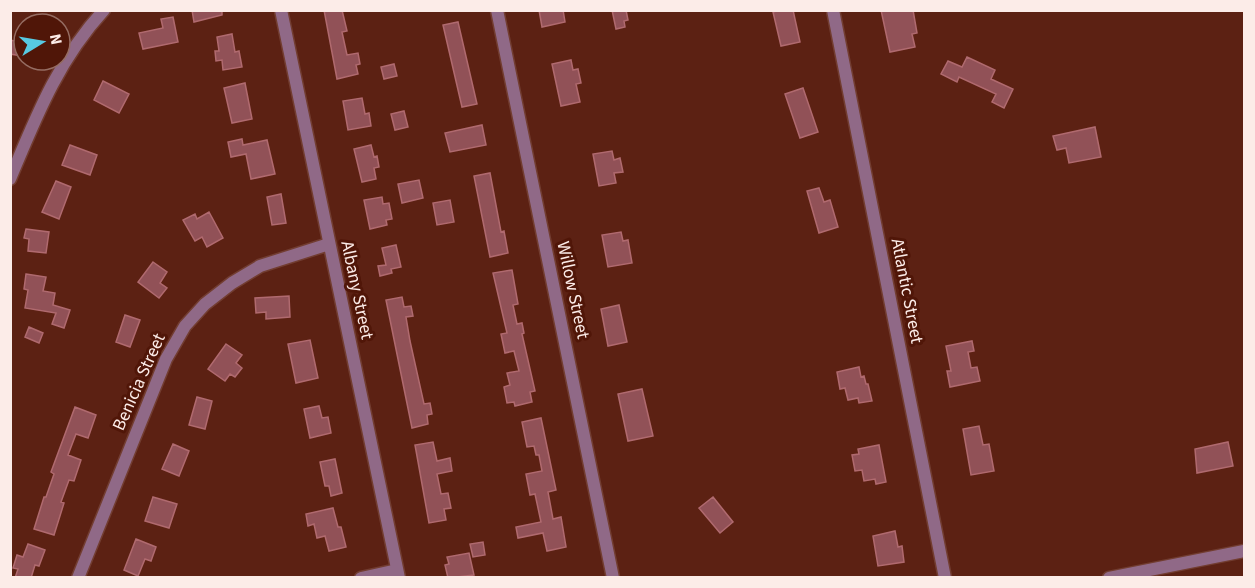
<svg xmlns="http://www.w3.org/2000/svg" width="1255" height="588" font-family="'Source Sans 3',sans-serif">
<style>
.building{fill:#915157;stroke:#b06a6f;stroke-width:1.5}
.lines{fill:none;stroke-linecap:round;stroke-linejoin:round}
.minor-casing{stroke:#723d31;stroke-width:15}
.minor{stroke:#906987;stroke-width:12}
.labels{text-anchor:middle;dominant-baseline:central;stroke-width:6;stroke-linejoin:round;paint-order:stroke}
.street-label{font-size:18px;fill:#fcece8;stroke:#501608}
</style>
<rect width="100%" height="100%" fill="#5c2113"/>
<!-- building -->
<path class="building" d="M192,10h30v5l-28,7z
M324,10h18l5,21 -5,1 5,23 11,-2 2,11 -4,1 2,9 -21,5z
M539,10h24l2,12 -23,5z
M612,10h14l2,10 -4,1 1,6 -9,2z
M780,10h13l7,32 -19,4 -8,-34z
M881,10h32l4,23 -5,1 3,13 -25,5z
M173,17l5,25 -35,7 -4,-16 24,-5 -2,-9z
M458,22l19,82 -15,3 -19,-82z
M232,34l3,18 4,-1 3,16 -19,3 -1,-10 -6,1 -1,-10h4l-2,-14z
M10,40l14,3 -2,13 -12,-2z
M967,57l28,13 -4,9 22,10 -9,19 -12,-6 4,-8 -37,-17 -2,5 -16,-8 7,-13 14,6z
M571,60l2,10 5,-1 3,14 -5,1 4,18 -19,4 -9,-42z
M394,64l3,12 -13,3 -3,-12z
M103,81l26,13 -10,19 -25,-13z
M245,83l7,36 -20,4 -8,-35z
M803,88l15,44 -18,6 -15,-44z
M362,98l3,16 4,-1 2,13 -23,4 -5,-29z
M404,111l4,16 -13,3 -4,-16z
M482,125l4,20 -36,7 -5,-19z
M1095,127l6,30 -32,6 -3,-15 -9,2 -4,-14z
M242,139l1,6 24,-5 8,34 -24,5 -5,-25 -15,3 -3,-15z
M70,145l27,10 -7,20 -28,-10z
M371,145l3,12 3,-1 2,11 -5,1 2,11 -14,3 -8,-33z
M612,151l2,9 6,-2 3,14 -9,1 2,10 -17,3 -6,-32z
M490,173l11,59 3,-1 4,22 -18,4 -16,-81z
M419,180l4,18 -21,5 -4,-19z
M56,181l15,6 -12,32 -17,-7z
M819,188l5,14 6,-2 8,27 -19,6 -12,-42z
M281,194l5,29 -14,2 -5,-28z
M382,197l1,7 6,-1 3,16 -6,1 1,5 -17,4 -6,-29z
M450,200l4,22 -17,3 -4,-22z
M209,212l14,26 -16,9 -5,-10 -7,4 -12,-21 12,-6 2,5z
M26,229l23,3 -3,21 -18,-2 1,-12 -5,-1z
M621,232l2,9 5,-1 4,23 -24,4 -6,-32z
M396,245l5,22 -10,2 1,4 -12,3 -2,-10 8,-1 -4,-17z
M153,262l14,10 -7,11 7,5 -8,10 -21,-16z
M512,270l6,34 -5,1 4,19 5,-1 2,10 -2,1 13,57 -5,1 2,10 -17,4 -1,-4 -7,1 -3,-16 6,-2 -3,-12 12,-2 -5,-20 -9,2 -4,-19 6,-1 -14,-60z
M26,274l20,3 -3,14 12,2 -2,12 17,5 -6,18 -12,-4 4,-11 -31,-5 3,-18 -4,-1z
M289,296l1,21 -24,2v-7l-10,1 -1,-15z
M402,297l2,10 7,-1 2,10 -7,1 4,24 14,63 6,-1 2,11 -5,1 1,9 -16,4 -26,-128z
M619,305l8,37 -19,4 -7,-37z
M125,315l15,5 -10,27 -14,-5z
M29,327l14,6 -4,10 -14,-6z
M310,340l8,38 -22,5 -8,-39z
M972,341l2,10 -6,1 3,16 6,-1 3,14 -30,6 -3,-16h4l-5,-25z
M226,344l16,11 -6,8 6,5 -7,9 -5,-3 -5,7 -17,-12z
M859,367l2,10 3,-1 2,8h2l4,17 -13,2 -1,-5 -10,2 -3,-12 -5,1 -3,-17z
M642,389l11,47 -25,5 -10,-47z
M197,397l15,4 -7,28 -16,-4z
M319,406l3,12 6,-1 3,16 -21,5 -6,-29z
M75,407l21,8 -8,23 -12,-4 -8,21 13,5 -7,21 -5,-1 -8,22 3,1 -10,32 -20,-6 10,-32h2l8,-23 -3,-2z
M541,418l15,72 -8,2 5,27 8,-2 5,30 -19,4 -4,-18 -25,5 -2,-11 25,-5 -6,-28 -5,1 -4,-21 16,-3 -3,-16h-3l-2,-9 -7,1 -5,-25z
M979,426l4,19 6,-1 5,27 -23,4 -8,-46z
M433,442l4,19 13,-3 2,13 -15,3 4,20 7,-1 3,15 -7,1 2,11 -17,3 -14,-78z
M1228,442l5,24 -36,7 -2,-24z
M173,444l16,7 -10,25 -17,-7z
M879,445l7,37 -10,2 -1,-5 -11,2 -2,-11 -7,1 -3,-16 7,-1 -1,-5z
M335,459l7,34 -11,3 -2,-10h-4l-5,-24z
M153,497l24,7 -8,24 -24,-7z
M713,497l20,25 -13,11 -21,-25z
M333,508l5,19h3l5,20 -17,4 -4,-15 -8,2 -3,-14 -6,2 -2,-12z
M895,531l3,16 4,-1 2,16 -26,4 -5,-30z
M136,539l20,8 -5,14 -6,-2 -7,17 -14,-6z
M483,542l2,13 -12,2 -3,-13z
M28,544l17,6 -6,16 -4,-1 -4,13h-16l3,-9 -5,-1 4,-13 6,2z
M469,553l5,22 -26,3 -3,-13 4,-1 -2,-7z"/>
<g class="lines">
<!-- minor casing -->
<g class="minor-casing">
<path id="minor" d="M281,10l118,568
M497,10l116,568
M833,10l112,568
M10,179c26,-62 48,-119 94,-169
M78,578l88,-219 19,-33 20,-22 27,-21 28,-17 69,-22
M361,578l36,-8
M1109,578l135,-27"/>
</g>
<!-- minor -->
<use href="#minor" class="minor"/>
</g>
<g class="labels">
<!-- street labels -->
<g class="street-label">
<text transform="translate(357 290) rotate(78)">Albany Street</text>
<text transform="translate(573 290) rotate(78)">Willow Street</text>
<text transform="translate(907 291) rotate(79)">Atlantic Street</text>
<text transform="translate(139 382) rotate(-66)">Benicia Street</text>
</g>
</g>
<!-- border -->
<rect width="1255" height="588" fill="none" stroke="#fcece8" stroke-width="24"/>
<!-- north arrow -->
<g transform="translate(42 42) rotate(79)"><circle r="28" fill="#501608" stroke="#956c62" stroke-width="1.5"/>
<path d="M0-4.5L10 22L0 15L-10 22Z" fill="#57c9e2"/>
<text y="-9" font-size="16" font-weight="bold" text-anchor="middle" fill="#fcece8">N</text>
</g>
</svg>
